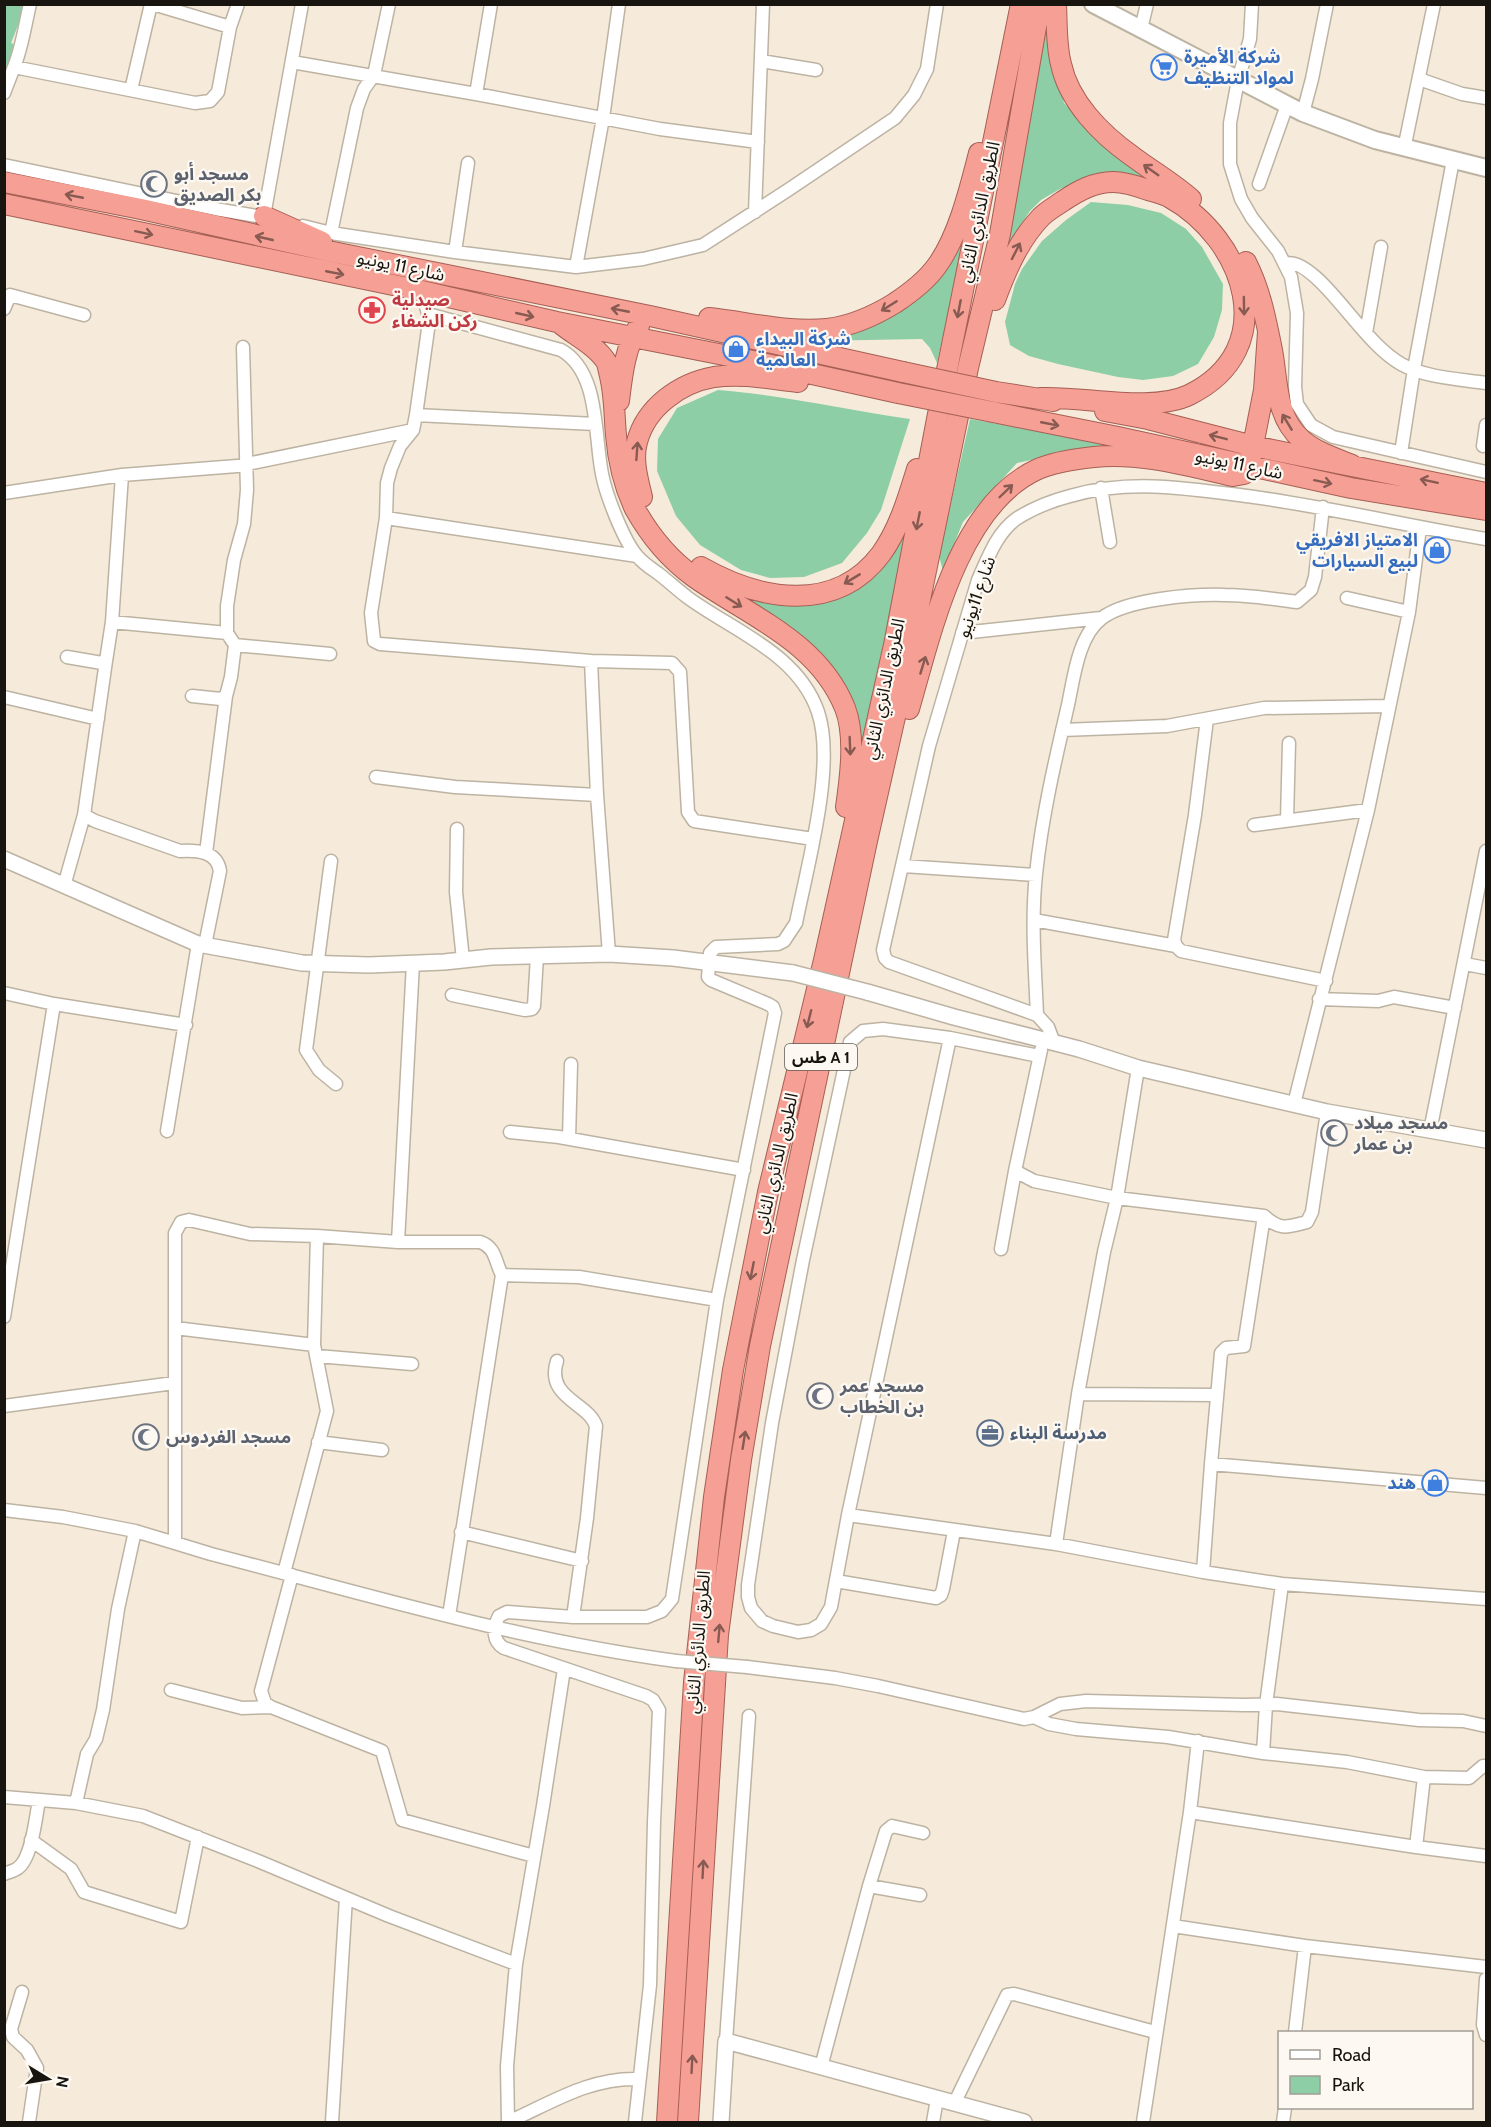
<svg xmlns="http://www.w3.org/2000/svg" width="1491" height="2127" font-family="Cabin,'Noto Sans Arabic',sans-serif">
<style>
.green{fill:#8ecea6}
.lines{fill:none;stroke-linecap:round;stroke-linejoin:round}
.minor-casing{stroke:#bdb3a3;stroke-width:15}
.tertiary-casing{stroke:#bdb3a3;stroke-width:18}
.secondary-casing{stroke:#bdb3a3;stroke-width:20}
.trunk-casing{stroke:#a65f55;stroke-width:22}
.minor{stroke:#fff;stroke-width:12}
.tertiary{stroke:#fff;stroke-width:15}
.secondary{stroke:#fff;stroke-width:16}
.trunk{stroke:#f69f94;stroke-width:20}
.minor-bridge-casing{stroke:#bdb3a3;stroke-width:15;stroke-linecap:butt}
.tertiary-bridge-casing{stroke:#bdb3a3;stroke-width:18;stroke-linecap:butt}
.trunk-bridge-casing{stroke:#a65f55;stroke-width:22;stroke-linecap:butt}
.minor-bridge{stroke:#fff;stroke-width:12}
.tertiary-bridge{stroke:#fff;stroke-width:15}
.trunk-bridge{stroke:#f69f94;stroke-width:20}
.oneway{stroke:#875a52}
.labels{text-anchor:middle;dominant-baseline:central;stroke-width:4.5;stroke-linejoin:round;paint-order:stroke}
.shield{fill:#fdf9f2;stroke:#5d5953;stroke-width:1.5}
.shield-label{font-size:16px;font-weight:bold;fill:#18140f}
.shop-label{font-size:18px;font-weight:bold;fill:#366cbe;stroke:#fdf9f2;text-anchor:start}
.worship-label{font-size:18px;font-weight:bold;fill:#5b616d;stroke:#fdf9f2;text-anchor:start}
.street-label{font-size:18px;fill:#18140f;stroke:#fdf9f2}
.health-label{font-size:18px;font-weight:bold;fill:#be3a42;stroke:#fdf9f2;text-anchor:start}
.service-label{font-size:18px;font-weight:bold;fill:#4e5e75;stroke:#fdf9f2;text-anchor:start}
</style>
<rect width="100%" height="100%" fill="#f6ebdb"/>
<!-- green -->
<path class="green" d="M5,5h21l-15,38 9,4 -15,34z
M1047,9l7,45 10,49 17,17 80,67 -72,-9 -29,11 -19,11 -11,11 -27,40z
M974,194l-37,169 -7,-15 -8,-9 -111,2v-5l97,-34z
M1091,202l37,3 33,8 25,16 16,18 21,37 -1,26 -8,27 -16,27 -25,12 -30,4 -25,-3 -60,-13 -29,-8 -19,-11 -5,-23 10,-38 7,-15 20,-28 24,-21z
M718,390c65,5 128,20 192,29l-29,91 -14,23 -25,30 -38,14 -34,1 -29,-8 -41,-25 -24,-29 -19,-45 1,-32 19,-31z
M970,419l148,26 -29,7 -39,4 -33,7 -54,59 -20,49 -4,-15z
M909,522l-52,246 -5,-62 -136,-124c21,8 44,20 66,23 26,3 59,-3 80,-20 19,-16 33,-42 47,-63z"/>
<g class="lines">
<!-- minor casing -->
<g class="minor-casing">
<path id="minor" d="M1252,4l-2,35 -12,41 -8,43v41l11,35 11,19 26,33 13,26 6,36 -2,74 2,17 14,21 22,12 153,35
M230,27l8,-23
M1141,29l6,-25
M761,61l55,9
M292,62l184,32 184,35 98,13
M14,67c8,-19 11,-42 16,-63
M1419,79l43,15 24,4
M131,90l20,-86
M4,93l10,-26 181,36 15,-2 8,-9 12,-65 -77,-23
M476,94l15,-90
M1303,113l9,-34 15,-75
M1404,149l30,-145
M4,165l211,44 54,9
M1259,184l28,-79
M755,212l8,-208
M264,216l38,-212
M303,226l28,7 124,19 13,-89
M331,233l26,-125 7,-19 10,-14 15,-71
M455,252l121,15 67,-8 60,-14 85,-55 107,-72 19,-23 13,-26 10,-65
M1285,264c21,-8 58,44 72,59 13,15 27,31 44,41 25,14 58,15 85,19
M576,267l27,-149 16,-114
M422,291l6,23 133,36c39,22 33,85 41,124 4,21 22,68 36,83 6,7 14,12 21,17 10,8 19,16 28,23 46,34 111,56 131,115 18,53 -11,155 -22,211l-12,18 -6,3 -62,3 -6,6 -2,24 3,3 57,24 5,3 2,6 -58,287 -45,299 -10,12 -15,6h-74l-66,-5 -8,4c-6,12 -7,25 5,32l142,48 7,4 6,10 -5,112 -4,163 -15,137
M4,309l6,-14 74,20
M430,315l-14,100 -3,15 -13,16 -9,22 -4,15 -1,35 251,38
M1366,333l15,-86
M416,415l179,9
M1483,446l3,-21
M1401,453l13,-84 39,-209
M1101,488l9,54
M4,493l118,-18 115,-9 176,-36
M386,518l-15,95 3,28 6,3 211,17 81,2 8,9 8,140 6,9 119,18
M1347,598l62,14
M112,622l115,11
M962,633l139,-15
M235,645l95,9
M67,657l35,6 4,-2 6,-39 10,-147
M106,661l-22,154 11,6 85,30c17,-1 37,0 40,20l-15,74
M591,661l6,134 12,159
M192,696l29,3 5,-3 5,-19 4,-32 -8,-12v-27l7,-46 10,-36 3,-34 -4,-143
M4,697l94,22
M1207,719l-12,96 -21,125 2,6 5,5 145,30
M1062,730l105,-4 97,-18 125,-2
M376,777l79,10 142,8
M1287,820l2,-77
M1254,825l114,-15
M457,829l-1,63 7,68
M206,853l20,-157
M331,861l-25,189 13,20 17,14
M903,866l133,9
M64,886l20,-71
M1034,920l142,26
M1465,964l21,4
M4,993l50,11 132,21
M452,995l73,15 7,-1 2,-3 3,-50
M1319,999l59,2 16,-4 61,11
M1037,1015c-2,-47 -6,-94 -1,-141 6,-58 19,-113 32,-169 6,-28 10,-69 34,-87 25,-19 91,-24 123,-23 24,0 49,4 72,7l14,-12 4,-13 8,-70
M950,1038l-102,477 -17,92 -10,17 -10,6 -13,2 -25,-6 -11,-5 -11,-13 -3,-11v-12l24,-162 31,-163 47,-218 13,-11 20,-2 67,9 89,18
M1054,1043l-6,-16 -11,-12 -148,-53 -4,-4 -2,-8 46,-204 49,-166c10,-22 18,-46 38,-61 17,-11 35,-18 54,-23 62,-18 122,-7 184,1 78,11 155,29 232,42
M1294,1104l74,-294 41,-198 11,-84
M167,1131l31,-187
M1430,1131l56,-280
M510,1132l49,5 185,33
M569,1139l2,-75
M1015,1171l19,10 83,17 147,18
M398,1242l15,-279
M1001,1249l14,-78 26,-121
M502,1275l77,2 138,23
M4,1317l50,-313
M175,1328l139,17
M317,1356l95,8
M557,1361c-12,37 32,42 39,65l-9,92 -14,99
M1078,1394l139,1
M4,1406l170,-23
M318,1442l64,8
M1211,1464l275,24
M4,1510l59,7 72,14 40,12
M848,1515l208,29 147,28 79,12 -16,121 -3,48
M461,1532l121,29
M1056,1544l22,-150 26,-142 13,-54 21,-130
M1203,1572l8,-108 10,-111 5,-5 18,-2 20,-130c16,15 24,11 43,6l5,-10 15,-100
M284,1573l43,-162 -13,-66 3,-109
M292,1575l-31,116 4,12 6,4 111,44 20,69 132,36
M836,1581l100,17 5,-3 2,-6 11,-58
M1282,1584l204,15
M449,1616l53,-341c-7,-13 -6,-28 -22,-33h-82l-81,-6 -67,-2 -61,-14 -8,2 -6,11v310l36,11c154,40 307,86 465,107
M747,1667l88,11 43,8 146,33 10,-2 26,-13 26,-3 158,4 33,-1 142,16 44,1 23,5
M171,1690l71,18 29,-1
M1034,1717l15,7 27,5 92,8 95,16 84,9 77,15 45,1 14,-12h3
M1424,1777l-8,70 70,9
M4,1797l72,6 67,13 115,45 131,55 127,48
M76,1803l11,-49 9,-15 7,-29 15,-101 17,-78
M1190,1812l226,35
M31,1840l40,29 13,23 97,30 17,-85
M4,1874c5,-2 10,-3 14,-6 14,-10 18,-52 21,-68
M869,1886l17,-55 6,-5 31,7
M1173,1926l132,20 181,21
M1486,1979l-3,46 3,10
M22,1992l-11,37 2,8 14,13 10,18 -8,54
M1295,2032l10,-86
M726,2041l23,-325
M821,2067l48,-181 51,9
M954,2104l53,-109 7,-1 141,38
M332,2122l14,-224
M508,2122l-1,-56 9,-102 27,-158 21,-137
M508,2122c43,-19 82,-45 131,-43
M933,2122l4,-23
M1143,2122l47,-310 8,-71
M1283,2122l2,-14"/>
</g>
<!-- tertiary casing -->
<g class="tertiary-casing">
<path id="tertiary" d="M4,859l194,85 104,19 67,2 75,-3 47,-5 118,-3 64,4 120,15
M867,992l87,25 125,32 59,19 189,44 159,28
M721,2122l5,-81 298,81"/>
</g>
<!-- secondary casing -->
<g class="secondary-casing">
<path id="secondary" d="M1093,4l210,109 72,27 111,28"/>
</g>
<!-- trunk casing -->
<g class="trunk-casing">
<path id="trunk" d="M1056,4c1,20 0,41 5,60 8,38 40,70 71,92 20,15 41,27 59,43
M4,182l137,27 187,42 322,65 253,56
M4,204l418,87 135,31 182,36 159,35
M264,216l58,26
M1246,262c14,27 20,58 26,88 6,32 3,67 30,90 14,12 33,18 50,25
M995,300c11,-30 24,-60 46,-83 6,-6 15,-11 22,-16 15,-10 31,-19 50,-19 11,0 24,4 35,8 7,2 15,4 21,7 76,42 114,152 20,198 -38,18 -105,1 -148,3
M709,318c38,4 80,15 118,11 24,-3 47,-13 68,-26 15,-10 30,-21 41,-36 22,-29 34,-79 43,-114
M562,325c14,11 36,22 45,38 1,4 2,9 3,13 5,22 4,37 6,59 2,25 8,51 19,74 15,27 34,50 59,68 55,39 124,64 151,131 11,28 5,71 1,99
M996,392l57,9
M619,401c3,-25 6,-54 20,-75
M1105,411l43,8 105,27 233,47
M993,412l125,25 233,51 135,22
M642,497c-4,-17 -10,-37 -5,-55 9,-35 43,-59 77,-65 27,-4 57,2 84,5
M701,567c58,33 134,48 180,-13 18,-25 27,-56 36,-85
M909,709c22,-76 49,-202 127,-239 17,-8 39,-11 58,-13 46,-5 94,9 139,19l11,-2 5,-8 15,-76 4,-58
M667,2122l27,-440 20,-185 19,-127 35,-178 56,-232 70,-315 43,-226 84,-415
M688,2122l30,-487 23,-175 19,-114 107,-505 37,-164 64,-309 32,-134 40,-230"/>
</g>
<!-- minor -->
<use href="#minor" class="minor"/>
<!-- tertiary -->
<use href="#tertiary" class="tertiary"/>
<!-- secondary -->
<use href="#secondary" class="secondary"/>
<!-- trunk -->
<use href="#trunk" class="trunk"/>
<!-- minor-bridge casing -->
<g class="minor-bridge-casing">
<path id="minor-bridge" d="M676,1661l71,6"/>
</g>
<!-- tertiary-bridge casing -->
<g class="tertiary-bridge-casing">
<path id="tertiary-bridge" d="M793,973l74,19"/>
</g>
<!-- trunk-bridge casing -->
<g class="trunk-bridge-casing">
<path id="trunk-bridge" d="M903,372l93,20
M898,393l95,19"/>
</g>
<!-- minor-bridge -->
<use href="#minor-bridge" class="minor-bridge"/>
<!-- tertiary-bridge -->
<use href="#tertiary-bridge" class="tertiary-bridge"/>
<!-- trunk-bridge -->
<use href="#trunk-bridge" class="trunk-bridge"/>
</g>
<!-- one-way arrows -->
<defs><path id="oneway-shaft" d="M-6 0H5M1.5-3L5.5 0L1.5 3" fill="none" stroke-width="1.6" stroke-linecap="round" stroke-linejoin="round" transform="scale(1.5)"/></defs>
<g class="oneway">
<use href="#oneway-shaft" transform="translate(1151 170) rotate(-145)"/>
<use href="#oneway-shaft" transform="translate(74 196) rotate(-169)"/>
<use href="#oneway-shaft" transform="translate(144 233) rotate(12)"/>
<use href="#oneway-shaft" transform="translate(264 238) rotate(-167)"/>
<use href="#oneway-shaft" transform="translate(1016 251) rotate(-63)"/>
<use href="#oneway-shaft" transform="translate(335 273) rotate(11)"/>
<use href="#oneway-shaft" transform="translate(889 306) rotate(148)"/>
<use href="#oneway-shaft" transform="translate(1244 306) rotate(89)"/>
<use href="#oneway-shaft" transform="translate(959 309) rotate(101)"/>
<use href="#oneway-shaft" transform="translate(620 310) rotate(-169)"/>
<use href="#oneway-shaft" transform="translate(525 315) rotate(13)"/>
<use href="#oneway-shaft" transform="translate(1287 422) rotate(-121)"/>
<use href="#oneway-shaft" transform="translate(1050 424) rotate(11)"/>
<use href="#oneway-shaft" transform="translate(1218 437) rotate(-166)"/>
<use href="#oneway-shaft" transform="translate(637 451) rotate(-86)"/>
<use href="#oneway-shaft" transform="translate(1429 481) rotate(-168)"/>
<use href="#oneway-shaft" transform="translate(1323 482) rotate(12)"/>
<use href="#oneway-shaft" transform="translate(1006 491) rotate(-44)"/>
<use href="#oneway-shaft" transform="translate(918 521) rotate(101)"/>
<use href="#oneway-shaft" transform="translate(852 579) rotate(149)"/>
<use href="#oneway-shaft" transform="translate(734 602) rotate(32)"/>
<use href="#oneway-shaft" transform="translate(923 665) rotate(-73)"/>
<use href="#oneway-shaft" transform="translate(850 746) rotate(88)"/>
<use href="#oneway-shaft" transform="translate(809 1019) rotate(104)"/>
<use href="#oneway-shaft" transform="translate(752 1271) rotate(101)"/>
<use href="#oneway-shaft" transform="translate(744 1440) rotate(-81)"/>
<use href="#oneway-shaft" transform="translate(719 1633) rotate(-85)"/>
<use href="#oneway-shaft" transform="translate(703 1869) rotate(-87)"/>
<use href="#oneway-shaft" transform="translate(692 2064) rotate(-87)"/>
</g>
<!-- icons -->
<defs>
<g id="supermarket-ring" transform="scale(1.35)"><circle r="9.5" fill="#fdf9f2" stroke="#3f7fe0" stroke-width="1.5"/><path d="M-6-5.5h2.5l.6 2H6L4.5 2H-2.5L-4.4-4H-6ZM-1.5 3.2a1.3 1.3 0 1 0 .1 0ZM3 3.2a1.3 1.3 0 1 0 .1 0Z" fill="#3f7fe0"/></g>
<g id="mosque-ring" transform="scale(1.35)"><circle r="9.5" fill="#fdf9f2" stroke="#6b7280" stroke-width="1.5"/><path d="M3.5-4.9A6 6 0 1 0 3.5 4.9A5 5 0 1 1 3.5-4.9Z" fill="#6b7280"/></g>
<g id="pharmacy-ring" transform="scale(1.35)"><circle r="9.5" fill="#fdf9f2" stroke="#e0444e" stroke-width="1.5"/><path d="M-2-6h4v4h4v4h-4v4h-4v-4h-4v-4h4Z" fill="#e0444e"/></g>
<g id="shop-ring" transform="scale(1.35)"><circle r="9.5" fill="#fdf9f2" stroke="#3f7fe0" stroke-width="1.5"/><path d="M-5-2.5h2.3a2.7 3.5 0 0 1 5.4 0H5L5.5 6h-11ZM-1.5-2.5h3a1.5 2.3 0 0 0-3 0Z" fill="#3f7fe0"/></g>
<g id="office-ring" transform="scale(1.35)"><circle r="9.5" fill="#fdf9f2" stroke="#5c6f8a" stroke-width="1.5"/><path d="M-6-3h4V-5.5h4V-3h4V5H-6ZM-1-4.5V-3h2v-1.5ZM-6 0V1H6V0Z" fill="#5c6f8a"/></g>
</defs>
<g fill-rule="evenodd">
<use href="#supermarket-ring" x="1164" y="67"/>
<use href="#mosque-ring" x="154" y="184"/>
<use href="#pharmacy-ring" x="372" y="310"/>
<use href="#shop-ring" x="736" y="349"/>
<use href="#shop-ring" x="1437" y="550"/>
<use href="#mosque-ring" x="1334" y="1133"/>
<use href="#mosque-ring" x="820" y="1396"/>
<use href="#office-ring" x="990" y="1433"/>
<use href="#mosque-ring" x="146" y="1437"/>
<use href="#shop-ring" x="1435" y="1483"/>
</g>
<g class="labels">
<!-- shield labels -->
<rect class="shield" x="785" y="1044" width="72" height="26" rx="4.5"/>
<g class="shield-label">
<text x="821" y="1057">طس A 1</text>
</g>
<!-- shop labels -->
<g class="shop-label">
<text x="1184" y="57">شركة الأميرة<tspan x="1184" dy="21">لمواد التنظيف</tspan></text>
<text x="756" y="339">شركة البيداء<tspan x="756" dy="21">العالمية</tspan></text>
<text x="1418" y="540" text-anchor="end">الامتياز الافريقي<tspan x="1418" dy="21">لبيع السيارات</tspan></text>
<text x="1416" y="1483" text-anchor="end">هند</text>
</g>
<!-- worship labels -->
<g class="worship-label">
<text x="174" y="174">مسجد أبو<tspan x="174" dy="21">بكر الصديق</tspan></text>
<text x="1354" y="1123">مسجد ميلاد<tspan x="1354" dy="21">بن عمار</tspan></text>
<text x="840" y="1386">مسجد عمر<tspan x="840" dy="21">بن الخطاب</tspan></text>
<text x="166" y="1437">مسجد الفردوس</text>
</g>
<!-- street labels -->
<g class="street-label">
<text transform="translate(979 212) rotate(-78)">الطريق الدائري الثاني</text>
<text transform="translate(401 266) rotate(12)">شارع 11 يونيو</text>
<text transform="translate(1239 464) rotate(12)">شارع 11 يونيو</text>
<text transform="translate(976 597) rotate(-71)">شارع 11يونيو</text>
<text transform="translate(884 689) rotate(-78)">الطريق الدائري الثاني</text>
<text transform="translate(776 1163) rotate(-77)">الطريق الدائري الثاني</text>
<text transform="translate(698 1642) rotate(-85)">الطريق الدائري الثاني</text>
</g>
<!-- health labels -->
<g class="health-label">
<text x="392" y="300">صيدلية<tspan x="392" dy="21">ركن الشفاء</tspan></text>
</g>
<!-- service labels -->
<g class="service-label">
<text x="1010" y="1433">مدرسة البناء</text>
</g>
</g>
<!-- border -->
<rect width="1491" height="2127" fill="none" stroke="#18140f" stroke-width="12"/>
<!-- legend -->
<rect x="1278" y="2031" width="195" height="78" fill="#fdf9f2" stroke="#a19d97" stroke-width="1.5"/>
<rect x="1290" y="2050" width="30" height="9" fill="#ffffff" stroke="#a19d97" stroke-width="1.5"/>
<text x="1332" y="2061" font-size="18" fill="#18140f">Road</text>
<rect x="1290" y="2076" width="30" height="18" fill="#8ecea6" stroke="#a19d97" stroke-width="1.5"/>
<text x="1332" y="2091" font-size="18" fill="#18140f">Park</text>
<!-- north arrow -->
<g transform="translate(48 2079) rotate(101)" stroke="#fdf9f2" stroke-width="4.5" paint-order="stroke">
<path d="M0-4.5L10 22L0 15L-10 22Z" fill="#18140f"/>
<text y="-9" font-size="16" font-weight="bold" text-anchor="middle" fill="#18140f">N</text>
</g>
</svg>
